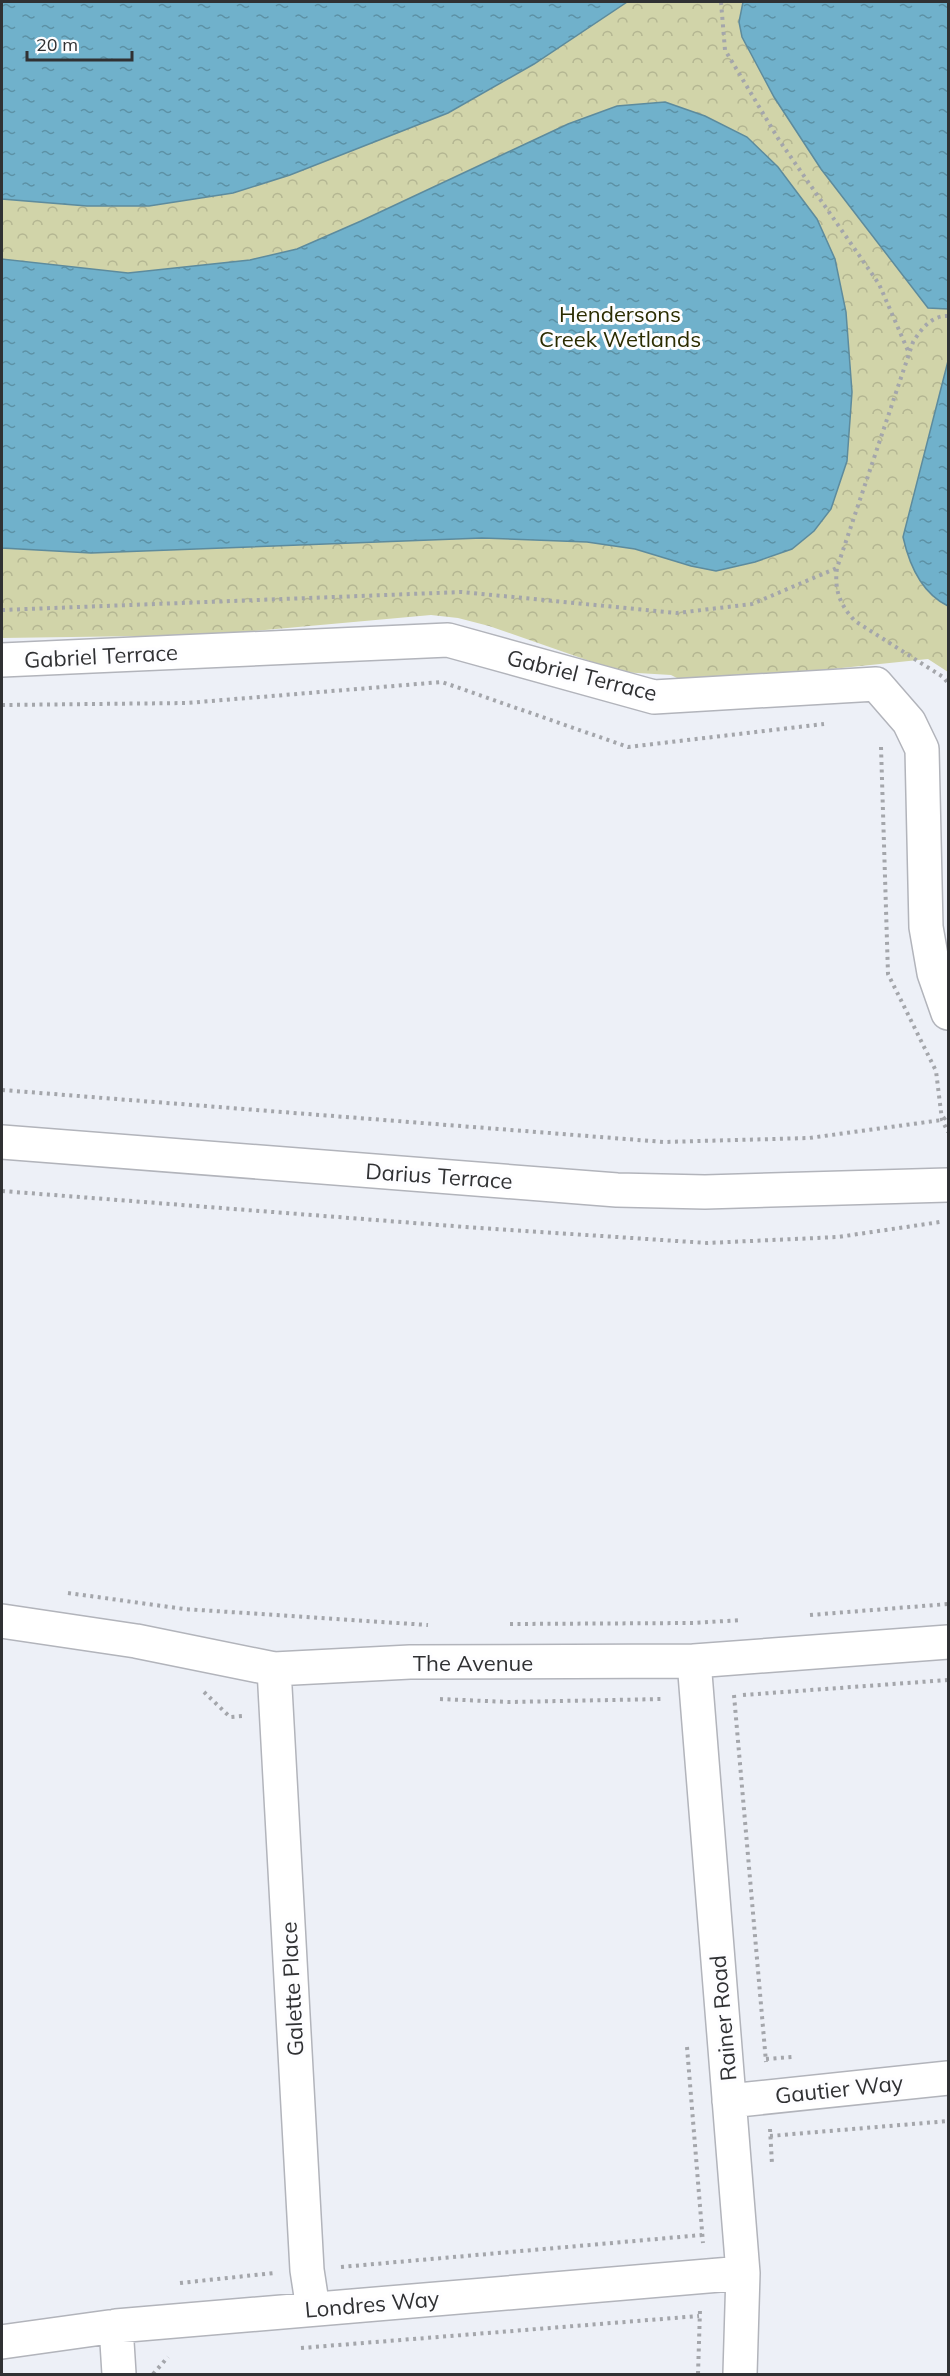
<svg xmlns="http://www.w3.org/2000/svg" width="950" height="2376" font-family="Mulish,sans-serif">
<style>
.park{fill:url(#park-crowns)}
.water{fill:url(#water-ripples);stroke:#5d8b9d;stroke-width:1.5}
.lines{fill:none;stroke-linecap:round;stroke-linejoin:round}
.minor-casing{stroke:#b2b4bb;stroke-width:36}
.path{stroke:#a4a6ab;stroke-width:4;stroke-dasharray:3 4.5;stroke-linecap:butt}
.minor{stroke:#fff;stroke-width:33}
.labels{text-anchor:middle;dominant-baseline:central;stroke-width:6;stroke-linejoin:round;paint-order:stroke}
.park-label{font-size:22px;fill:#2b2c00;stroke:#fdfdff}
.street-label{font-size:22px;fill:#303133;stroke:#fdfdff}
</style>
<defs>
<pattern id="park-crowns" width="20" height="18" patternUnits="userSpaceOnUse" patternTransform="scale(1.5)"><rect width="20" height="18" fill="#d1d4a9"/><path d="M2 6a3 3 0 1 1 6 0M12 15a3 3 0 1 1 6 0" fill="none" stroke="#b4b692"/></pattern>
<pattern id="water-ripples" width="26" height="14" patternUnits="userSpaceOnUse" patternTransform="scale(1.5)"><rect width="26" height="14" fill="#70b1cb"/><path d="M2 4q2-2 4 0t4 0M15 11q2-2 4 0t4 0" fill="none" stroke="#5c91a5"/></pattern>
</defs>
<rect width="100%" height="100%" fill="#edf0f7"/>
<!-- park -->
<path class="park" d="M2,2h946v670l-20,-13 -239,25 -18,-9 -50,-3 -132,-46 -31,-8 -27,-3 -221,20 -208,3z"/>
<!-- water -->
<path class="water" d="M2,2h625l-93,62 -86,49 -158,62 -57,18 -84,13h-62l-85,-7z
M743,2h205v307l-20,-1 -107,-139 -47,-72 -32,-60 -3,-15z
M665,102l40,14 42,21 31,30 39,52 18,40 11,53 6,80 -5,69 -16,48 -17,22 -22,18 -37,13 -39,9 -25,-5 -56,-17 -48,-7 -105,-4 -391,15 -89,-5v-289l126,14 122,-13 47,-11 64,-28 207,-97 49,-18z
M948,361v245c-27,-13 -39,-42 -45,-69z"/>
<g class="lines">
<!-- minor casing -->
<g class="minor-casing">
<path id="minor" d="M2,660l446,-20 206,57 222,-13 33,38 13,27 4,178 8,46 14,40
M2,1142l615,48 88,2 243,-7
M2,1621l134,20 138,28 136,-7 284,-1 254,-19
M694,1661l49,612 -3,101
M274,1669l33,601 6,39
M729,2101l219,-23
M116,2326l3,48
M2,2342l114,-16 627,-53"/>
</g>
<!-- path -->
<path class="path" d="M721,2l4,48 54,90 100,144 30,69
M948,316c-16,-1 -27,13 -35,26l-76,226c-3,22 3,37 18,53l88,56 5,6
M2,610l460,-18 215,21 75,-9 85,-36
M2,705l185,-2 255,-21 186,65 196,-23
M881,747l7,227 48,97 6,49 6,12
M2,1090l662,52 145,-4 133,-18 6,-4
M2,1191l464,36 241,16 131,-6 102,-15
M68,1593l116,16 244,16
M810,1615l138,-11
M510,1624l183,-1 49,-3
M204,1692l26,25 13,-1
M734,1695l32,367
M743,1695l205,-15
M440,1699l69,3 154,-3
M687,2047l16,196
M766,2059l26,-2
M770,2129l2,35
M770,2136l178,-15
M341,2267l361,-32
M180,2283l94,-10
M301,2348l398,-32
M153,2374l15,-17
M698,2374l2,-64"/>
<!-- minor -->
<use href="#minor" class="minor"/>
</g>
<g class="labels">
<!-- park labels -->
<g class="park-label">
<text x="620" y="314">Hendersons<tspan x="620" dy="25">Creek Wetlands</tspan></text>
</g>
<!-- street labels -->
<g class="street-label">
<text transform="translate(101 656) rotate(-3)">Gabriel Terrace</text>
<text transform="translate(582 675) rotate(14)">Gabriel Terrace</text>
<text transform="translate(439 1176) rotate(4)">Darius Terrace</text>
<text x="473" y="1663">The Avenue</text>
<text transform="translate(292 1989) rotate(-93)">Galette Place</text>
<text transform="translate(723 2018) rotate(-95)">Rainer Road</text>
<text transform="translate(839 2089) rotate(-6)">Gautier Way</text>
<text transform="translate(372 2304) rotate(-5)">Londres Way</text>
</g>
</g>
<!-- border -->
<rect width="950" height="2376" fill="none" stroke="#303133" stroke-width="6"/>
<!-- scale -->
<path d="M27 51v9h105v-9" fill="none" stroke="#303133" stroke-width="3"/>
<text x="36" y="51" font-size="18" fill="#303133" stroke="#fdfdff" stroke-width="4.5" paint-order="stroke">20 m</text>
</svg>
